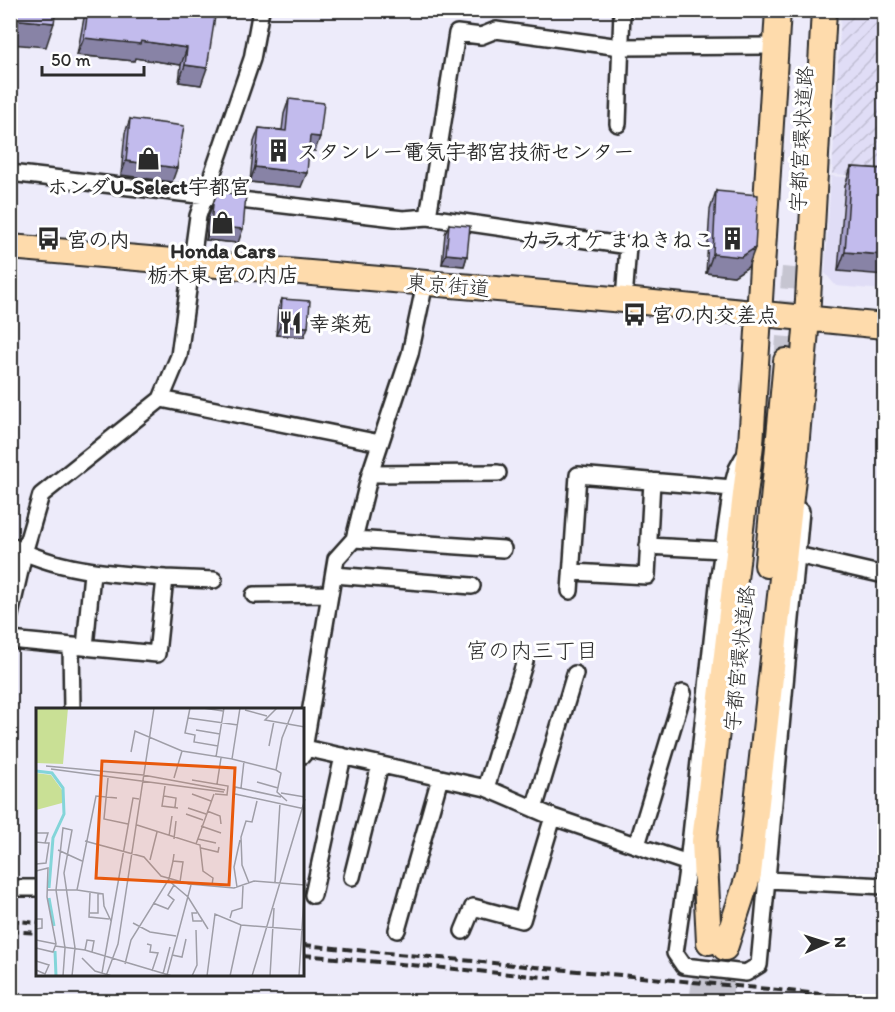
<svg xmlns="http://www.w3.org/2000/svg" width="895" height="1012" font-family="Itim,'Klee One',sans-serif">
<defs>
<pattern id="industrial-furrows" width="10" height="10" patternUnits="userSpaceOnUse" patternTransform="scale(1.5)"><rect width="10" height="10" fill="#e0ddf6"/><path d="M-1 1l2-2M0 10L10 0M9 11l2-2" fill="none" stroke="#c0bed3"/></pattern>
</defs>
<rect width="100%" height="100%" fill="#edebfa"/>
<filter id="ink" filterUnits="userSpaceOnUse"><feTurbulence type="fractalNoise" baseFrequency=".0167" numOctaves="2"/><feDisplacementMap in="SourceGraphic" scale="12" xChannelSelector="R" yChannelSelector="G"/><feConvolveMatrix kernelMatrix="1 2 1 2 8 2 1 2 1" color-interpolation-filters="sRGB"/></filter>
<g filter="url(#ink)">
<path fill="#e0ddf6" d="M 831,176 L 884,180 L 884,290 L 836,286 L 825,273 Z"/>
<path fill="url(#industrial-furrows)" d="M 841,11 L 884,11 L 884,177 L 832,174 Z"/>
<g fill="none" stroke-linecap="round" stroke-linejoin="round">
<path stroke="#c6c5d1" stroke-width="24" stroke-dasharray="24 12" stroke-linecap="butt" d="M 786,361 L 794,268
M 701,1002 L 707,960
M 720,1002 L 724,961"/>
<defs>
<path id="minor" d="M 618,124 L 622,10
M 10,173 L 403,219 L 428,217 L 628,246 L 624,300
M 428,217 L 457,33 L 481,36 L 496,30 L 620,47 L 776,46
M 161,399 L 380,443
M 743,458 L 737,469 L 732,488 L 719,576 L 688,863 L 675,953 L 684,966 L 746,973 L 759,965 L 801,511
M 370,474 L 498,473
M 354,539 L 503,549
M 10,545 C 56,571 114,574 165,578
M 648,546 L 723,550
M 797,555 L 884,575
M 572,572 L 647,576 L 652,481
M 334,575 L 472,586
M 570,591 L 578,475 L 732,488
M 254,595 L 330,594
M 10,615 L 24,553 L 41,495 L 161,399 L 179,356 L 198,216 L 252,59 L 261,10
M 10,640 L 157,654 L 165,578 L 214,580
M 71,646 L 72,709
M 85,647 L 92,573
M 305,748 L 486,788 L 553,817 L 688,863
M 303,755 L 336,559 L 354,539 L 370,474 L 410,354 L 425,283
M 486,788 L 525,661
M 534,809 L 575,674
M 637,845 L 683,693
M 352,877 L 380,765
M 768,880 L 884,886
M 10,888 L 38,888
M 313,895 L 343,756
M 397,930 L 440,778
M 463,931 L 473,907 L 522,920 L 553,817"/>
<path id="trunk" d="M 10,247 L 624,300 L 884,326
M 767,565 L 786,361
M 709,942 L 704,841 L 751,444 L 778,10
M 725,948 L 749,874 L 795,461 L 807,318 L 824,10"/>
</defs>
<use href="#minor" stroke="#2b2b2b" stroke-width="20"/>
<use href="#trunk" stroke="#2b2b2b" stroke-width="28"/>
<use href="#minor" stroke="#fff" stroke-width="15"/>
<use href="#trunk" stroke="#fedbac" stroke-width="24"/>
<path stroke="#2b2b2b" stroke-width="4" stroke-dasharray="9 4.5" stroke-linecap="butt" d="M 10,920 L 38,923
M 10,931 L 38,933
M 303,945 L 884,1000
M 303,955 L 553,978"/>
</g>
<path fill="#a7a1cc" stroke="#2b2b2b" stroke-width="1.5" d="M 87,10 L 216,10 L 201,85 L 179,82 L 181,65 L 135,58 L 134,61 L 77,55 L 84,18 Z
M 289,99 L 315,151 L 309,150 L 301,187 L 250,182 L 254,142 L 259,128 L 282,130 L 284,114 Z
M 130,119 L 172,182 L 121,175 L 125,133 Z
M 851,167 L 885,169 L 838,271 L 845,186 Z
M 716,191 L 748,267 L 734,276 L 706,273 L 710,210 Z
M 217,192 L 238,243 L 206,240 L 208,218 Z
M 449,224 L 467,256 L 464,266 L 442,264 L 445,234 Z
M 282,299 L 304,337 L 276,335 L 278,308 Z"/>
<path fill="#8883a6" stroke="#2b2b2b" stroke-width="1.5" d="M 10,19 L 54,23 L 46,47 L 10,44 Z
M 84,38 L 141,41 L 187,48 L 181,65 L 135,58 L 134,61 L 77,55 Z
M 185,65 L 207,68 L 201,85 L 179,82 Z
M 310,136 L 320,137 L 315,151 L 305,150 Z
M 126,161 L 177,168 L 172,182 L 121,175 Z
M 255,167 L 307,173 L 301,187 L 250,182 Z
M 211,226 L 243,229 L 238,243 L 206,240 Z
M 755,248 L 748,267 L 734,276 L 706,273 L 713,254 Z
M 845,252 L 885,255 L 885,275 L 838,271 Z
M 446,254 L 467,256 L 464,266 L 442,264 Z
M 280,326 L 308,327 L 304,337 L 276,335 Z"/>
<path fill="#c2bbed" stroke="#2b2b2b" stroke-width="1.5" d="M 10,10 L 56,10 L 54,23 L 10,19 Z
M 88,10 L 216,10 L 207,68 L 185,65 L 187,48 L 141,41 L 140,44 L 84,38 Z
M 289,99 L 324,103 L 320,137 L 310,136 L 307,173 L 255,167 L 259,128 L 286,131 Z
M 130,119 L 184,126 L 177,168 L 126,161 Z
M 851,167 L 885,169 L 885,255 L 845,252 Z
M 716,191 L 758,195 L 755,248 L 741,257 L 713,254 Z
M 217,192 L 246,195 L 243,229 L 211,226 L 213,204 Z
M 449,224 L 470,226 L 467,256 L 446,254 Z
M 282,299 L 310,301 L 308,327 L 280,326 Z"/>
</g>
<defs>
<symbol id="building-bare" viewBox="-9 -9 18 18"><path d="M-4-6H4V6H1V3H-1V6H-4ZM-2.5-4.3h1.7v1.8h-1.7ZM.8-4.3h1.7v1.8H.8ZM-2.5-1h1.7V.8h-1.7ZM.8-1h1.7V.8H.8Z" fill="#2b2b2b" stroke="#fff" stroke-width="2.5" paint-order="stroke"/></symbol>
<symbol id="shop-bare" viewBox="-9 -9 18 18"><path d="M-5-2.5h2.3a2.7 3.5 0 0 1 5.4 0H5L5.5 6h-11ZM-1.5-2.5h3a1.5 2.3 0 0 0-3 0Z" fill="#2b2b2b" stroke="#fff" stroke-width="2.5" paint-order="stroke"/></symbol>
<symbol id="bus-bare" viewBox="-9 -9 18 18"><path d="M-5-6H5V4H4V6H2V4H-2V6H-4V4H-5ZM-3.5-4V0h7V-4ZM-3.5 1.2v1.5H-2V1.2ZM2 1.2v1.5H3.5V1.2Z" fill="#2b2b2b" stroke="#fff" stroke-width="2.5" paint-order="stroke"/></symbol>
<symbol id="restaurant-bare" viewBox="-9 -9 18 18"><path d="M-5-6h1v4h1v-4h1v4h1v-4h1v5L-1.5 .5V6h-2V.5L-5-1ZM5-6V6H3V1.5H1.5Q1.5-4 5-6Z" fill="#2b2b2b" stroke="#fff" stroke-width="2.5" paint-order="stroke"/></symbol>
</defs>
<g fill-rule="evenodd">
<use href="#building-bare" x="262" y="134" width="33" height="33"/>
<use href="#shop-bare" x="132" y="142" width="33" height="33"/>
<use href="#shop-bare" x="206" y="206" width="33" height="33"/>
<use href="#bus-bare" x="32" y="222" width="33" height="33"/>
<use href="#building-bare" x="716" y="222" width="33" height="33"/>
<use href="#bus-bare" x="618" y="298" width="33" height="33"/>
<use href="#restaurant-bare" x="274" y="306" width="33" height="33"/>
</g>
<g text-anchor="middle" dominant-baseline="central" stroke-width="6" stroke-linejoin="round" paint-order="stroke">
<g font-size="21" fill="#2b2b2b" stroke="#fff">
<text transform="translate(801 139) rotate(-87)">宇都宮環状道路</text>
<text transform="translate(448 285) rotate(5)">東京街道</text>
<text transform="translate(739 658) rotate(-84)">宇都宮環状道路</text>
</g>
<g font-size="21" font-weight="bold" fill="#2b2b2b" stroke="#fff" text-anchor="start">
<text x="297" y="151">スタンレー電気宇都宮技術センター</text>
<text x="149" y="186" text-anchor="middle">ホンダU-Select宇都宮</text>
<text x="67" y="239">宮の内</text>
<text x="714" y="239" text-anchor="end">カラオケ まねきねこ</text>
<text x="223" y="250" text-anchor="middle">Honda Cars<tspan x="223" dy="24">栃木東 宮の内店</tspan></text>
<text x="652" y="314">宮の内交差点</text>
<text x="309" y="323">幸楽苑</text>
</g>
<g font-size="22" fill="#2b2b2b" stroke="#fff">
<text x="532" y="650">宮の内三丁目</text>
</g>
</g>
<g transform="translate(36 708)">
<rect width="268" height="268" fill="#edebfa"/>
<path d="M 0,0 L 32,0 L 27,56 L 0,55 Z" fill="#c9e095"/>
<path d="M 0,65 L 15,67 L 26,82 L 26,95 L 0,102 Z" fill="#c9e095"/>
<path fill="none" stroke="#83d5d9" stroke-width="3" d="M 0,63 L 16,65 L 27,80 L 28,106 L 17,130 L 13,180M 13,190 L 18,218M 19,243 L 20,268"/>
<path fill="none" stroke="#9f9ea7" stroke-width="1.5" d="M 154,0 L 149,25 L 159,27 L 158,34 L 182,38M 167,0 L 187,3M 241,0 L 229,12 L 269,19M 209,2 L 231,8M 152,10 L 202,17M 160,22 L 184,26M 233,38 L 238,13M 95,44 L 99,23 L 146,43 L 196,51 L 204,0M 180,49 L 188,0M 196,51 L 240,62 L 245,65 L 241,84 L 251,93M 10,58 L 107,67 L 189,82M 15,61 L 188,84M 240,62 L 246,30 L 258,0M 72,70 L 68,111 L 92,116M 138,70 L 146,43M 156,72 L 192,78 L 191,87 L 179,86M 221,74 L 242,80M 181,76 L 185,50M 129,78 L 126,98 L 142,100M 205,80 L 208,53M 245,85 L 269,89M 156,86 L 175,93M 199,86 L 269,101M 128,88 L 140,90 L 139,99M 198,88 L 199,79 L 245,89M 152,100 L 170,106M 171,103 L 184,108 L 185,116M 150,106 L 167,112M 101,117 L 164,137 L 167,163 L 177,170 L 176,177M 165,118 L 185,125M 0,125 L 12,125 L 9,135 L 0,134M 133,128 L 136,108M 138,131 L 140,113M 162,131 L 180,135M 49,133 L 108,149 L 125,168 L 153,176 L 198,180 L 218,173 L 269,177M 160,136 L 178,86M 165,140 L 182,144 L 183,139M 22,142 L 46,153M 138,146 L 137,153 L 147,154 L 144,174M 114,152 L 121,124M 0,156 L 10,155 L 13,135 L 9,135M 0,163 L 12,160 L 11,189 L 20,236 L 17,244 L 0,240M 132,172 L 152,189 L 172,221M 239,174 L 244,95M 213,175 L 206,157 L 205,129 L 210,113 L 216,114 L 221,93M 201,179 L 198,159 L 204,132M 11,182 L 41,182 L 60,88 L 81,90M 41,182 L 67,186 L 68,198 L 75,213M 54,185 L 53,209 L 73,211M 117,195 L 132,201 L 138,192 L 132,187 L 138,177M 54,205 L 62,205 L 62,185M 161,205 L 156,205 L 157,213 L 166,213M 194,210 L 196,203 L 206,200 L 207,178M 0,211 L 6,211 L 6,220 L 0,221M 97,215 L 114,224 L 140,228M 0,232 L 20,236M 111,236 L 115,237 L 114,244 L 122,245 L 116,263M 19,238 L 49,242 L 136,268M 49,242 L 51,232 L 58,233 L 56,244M 136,247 L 146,249 L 150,231M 46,250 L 59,263 L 76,268M 0,253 L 13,257 L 9,266 L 0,262M 89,256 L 95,232 L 133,171 L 137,153M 66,265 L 97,90 L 103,91M 127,266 L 134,239M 131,267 L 155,177M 27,268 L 29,240 L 20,182 L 27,120 L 36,122 L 28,165 L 39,240 L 36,268M 70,268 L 82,236 L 118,0M 156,268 L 161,257 L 160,222M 171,268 L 179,206 L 205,217 L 269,222M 194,268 L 205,217M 216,268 L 269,91M 234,268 L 238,200M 263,268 L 269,172"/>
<path fill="#e8590c" fill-opacity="0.15" stroke="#e8590c" stroke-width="3" d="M 66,53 L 199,60 L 193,177 L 60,170 Z"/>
<rect width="268" height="268" fill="none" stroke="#2b2b2b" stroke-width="3"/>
</g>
<rect width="895" height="1012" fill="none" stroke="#fff" stroke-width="36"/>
<rect x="18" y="18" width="859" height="976" fill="none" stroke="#2b2b2b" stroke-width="2" filter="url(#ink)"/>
<g transform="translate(826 943) rotate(87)" stroke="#ffffff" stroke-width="4.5" paint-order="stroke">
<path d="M0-4.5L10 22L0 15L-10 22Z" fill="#2b2b2b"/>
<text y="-9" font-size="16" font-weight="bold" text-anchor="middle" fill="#2b2b2b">N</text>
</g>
<path d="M42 66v9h102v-9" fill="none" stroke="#2b2b2b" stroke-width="3"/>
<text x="51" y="66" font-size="18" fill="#2b2b2b" stroke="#ffffff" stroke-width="4.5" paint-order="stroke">50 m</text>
</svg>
